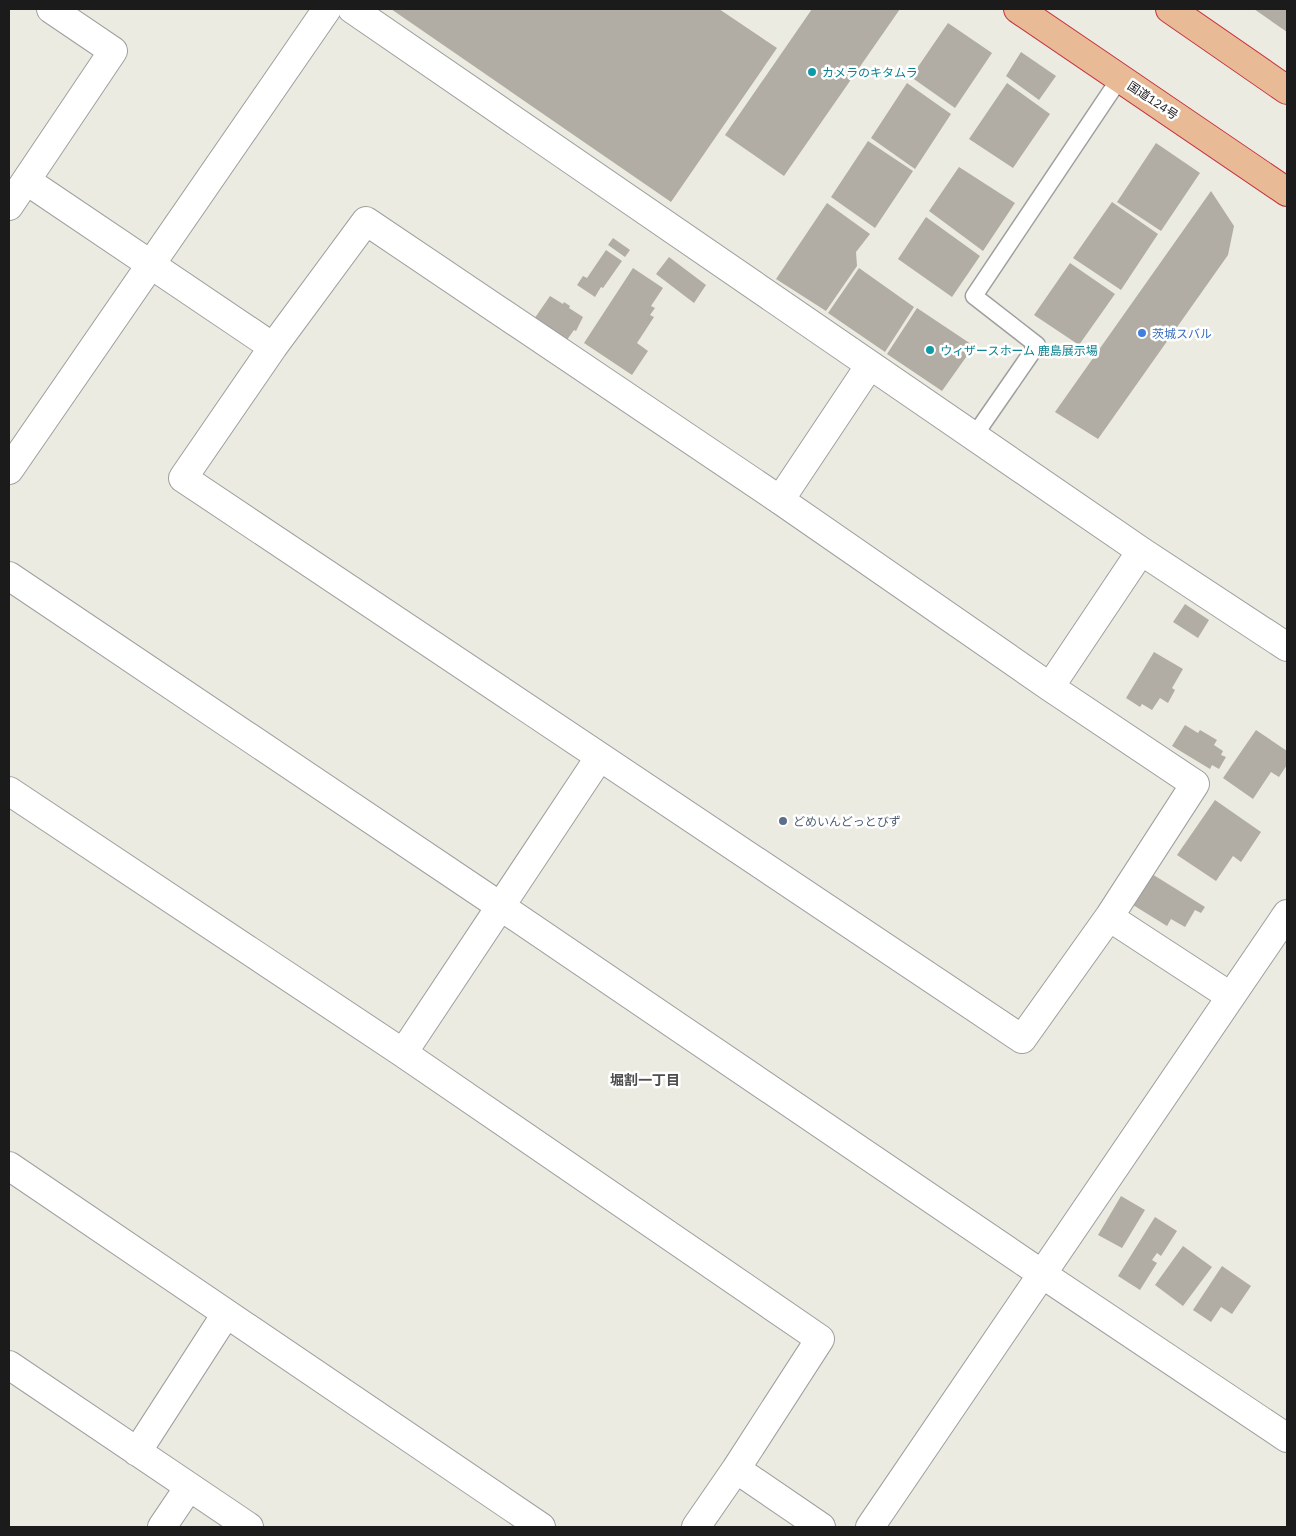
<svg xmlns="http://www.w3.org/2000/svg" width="1296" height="1536" font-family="'IBM Plex Sans','Noto Sans JP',sans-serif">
<rect width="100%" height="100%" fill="#ecebe1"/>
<path fill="#b1ada4" d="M 391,9 L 719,9 L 777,48 L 671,202 Z
M 812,9 L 900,9 L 784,176 L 725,135 Z
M 1254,9 L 1287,9 L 1287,32 Z
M 948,23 L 992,53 L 955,108 L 911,77 Z
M 1021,52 L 1056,76 L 1039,100 L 1006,76 Z
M 907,83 L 951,114 L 915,169 L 871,138 Z
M 1007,83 L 1050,114 L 1013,168 L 969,139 Z
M 868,141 L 913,171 L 875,228 L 831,197 Z
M 1156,143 L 1200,173 L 1161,231 L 1117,202 Z
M 959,167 L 1015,203 L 983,251 L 929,211 Z
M 1211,191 L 1234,226 L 1228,255 L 1098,439 L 1055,412 Z
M 1112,202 L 1158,234 L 1121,290 L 1073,258 Z
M 827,203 L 870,234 L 856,252 L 857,266 L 826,311 L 776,279 Z
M 926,217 L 980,256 L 952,297 L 898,259 Z
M 613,238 L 630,250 L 625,257 L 608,245 Z
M 606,250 L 622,261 L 603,288 L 601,287 L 595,297 L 577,285 L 583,276 L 587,278 Z
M 669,257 L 706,285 L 694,303 L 656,274 Z
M 1070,263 L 1115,294 L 1079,345 L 1034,315 Z
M 633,268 L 663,288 L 651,306 L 655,308 L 650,315 L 654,317 L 637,343 L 648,351 L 632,375 L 584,343 Z
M 859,268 L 914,307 L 885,352 L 828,313 Z
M 550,296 L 563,304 L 564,302 L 570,306 L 569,308 L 583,317 L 576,331 L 574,330 L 564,344 L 532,322 Z
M 917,308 L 974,346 L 942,391 L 887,354 Z
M 1185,604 L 1209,620 L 1198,638 L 1173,622 Z
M 1154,652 L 1183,669 L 1172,688 L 1175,690 L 1168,703 L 1160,698 L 1152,710 L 1142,704 L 1140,707 L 1126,698 Z
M 1185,725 L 1198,733 L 1200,730 L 1217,740 L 1214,745 L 1223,751 L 1221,755 L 1226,757 L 1219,769 L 1212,765 L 1210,769 L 1172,746 Z
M 1256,730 L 1287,751 L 1287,765 L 1279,777 L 1271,772 L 1253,799 L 1223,778 Z
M 1215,800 L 1261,832 L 1241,862 L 1233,856 L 1216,881 L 1177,855 Z
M 1152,874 L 1205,907 L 1201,913 L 1195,910 L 1185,927 L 1171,919 L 1167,926 L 1133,905 Z
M 1121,1196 L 1145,1210 L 1122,1248 L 1098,1235 Z
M 1155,1217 L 1177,1231 L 1161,1256 L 1157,1253 L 1152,1260 L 1157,1263 L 1140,1290 L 1118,1276 Z
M 1183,1246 L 1212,1267 L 1183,1306 L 1155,1285 Z
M 1222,1266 L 1251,1286 L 1232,1314 L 1221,1307 L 1211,1322 L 1193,1310 Z"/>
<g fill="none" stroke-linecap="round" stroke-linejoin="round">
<defs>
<path id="service" d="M 974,436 L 1037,345 L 974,296 L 1120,78"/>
<path id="minor" d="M 352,9 L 1141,551 L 1287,647
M 27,181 L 273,347
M 9,206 L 113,51 L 51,9
M 366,221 L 780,500 L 1050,687 L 1195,784 L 1109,917 L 1022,1039 L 183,478 L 273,347 Z
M 780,500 L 870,365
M 9,576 L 500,906 L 1042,1274 L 1287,1438
M 1050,687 L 1141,551
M 9,791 L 403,1053 L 820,1339 L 736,1469 L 696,1527
M 1109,917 L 1230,996
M 403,1053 L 599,758
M 9,1166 L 541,1527
M 9,1365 L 249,1527
M 137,1452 L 226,1314
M 736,1469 L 821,1527
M 162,1527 L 189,1487
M 870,1527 L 1287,914"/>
<path id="tertiary" d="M 9,470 L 327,9"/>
<path id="trunk" d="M 1018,9 L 1287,192
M 1170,9 L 1287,90"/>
</defs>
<use href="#service" stroke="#9f9f9f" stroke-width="19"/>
<use href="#minor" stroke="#9f9f9f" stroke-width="30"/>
<use href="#tertiary" stroke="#9f9f9f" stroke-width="30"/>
<use href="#trunk" stroke="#c63241" stroke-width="30"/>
<use href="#service" stroke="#fff" stroke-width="16"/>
<use href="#minor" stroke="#fff" stroke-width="28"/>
<use href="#tertiary" stroke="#fff" stroke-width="28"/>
<use href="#trunk" stroke="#e8bb96" stroke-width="28"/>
</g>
<g fill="#0f9aa8" stroke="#fff" stroke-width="2">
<circle cx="812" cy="72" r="5"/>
<circle cx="930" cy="350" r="5"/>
</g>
<circle fill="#3f7fe0" stroke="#fff" stroke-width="2" cx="1142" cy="333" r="5"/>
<circle fill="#5c6f8a" stroke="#fff" stroke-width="2" cx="783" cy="821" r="5"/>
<g text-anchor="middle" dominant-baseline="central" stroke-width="5" stroke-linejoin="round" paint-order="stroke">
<g font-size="12" fill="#0d838f" stroke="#fff" text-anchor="start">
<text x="822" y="72">カメラのキタムラ</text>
<text x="940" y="350">ウィザースホーム 鹿島展示場</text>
</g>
<g font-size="12" fill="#1b1b1b" stroke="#fff">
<text transform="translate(1153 100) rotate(34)">国道124号</text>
</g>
<g font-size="12" fill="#366cbe" stroke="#fff" text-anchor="start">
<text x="1152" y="333">茨城スバル</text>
</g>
<g font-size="12" fill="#4e5e75" stroke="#fff" text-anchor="start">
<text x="793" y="821">どめいんどっとびず</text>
</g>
<g font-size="14" font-weight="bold" fill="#4e4e4e" stroke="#fff">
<text x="645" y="1080">堀割一丁目</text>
</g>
</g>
<rect width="1296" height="1536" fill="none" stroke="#1b1b1b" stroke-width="20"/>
</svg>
